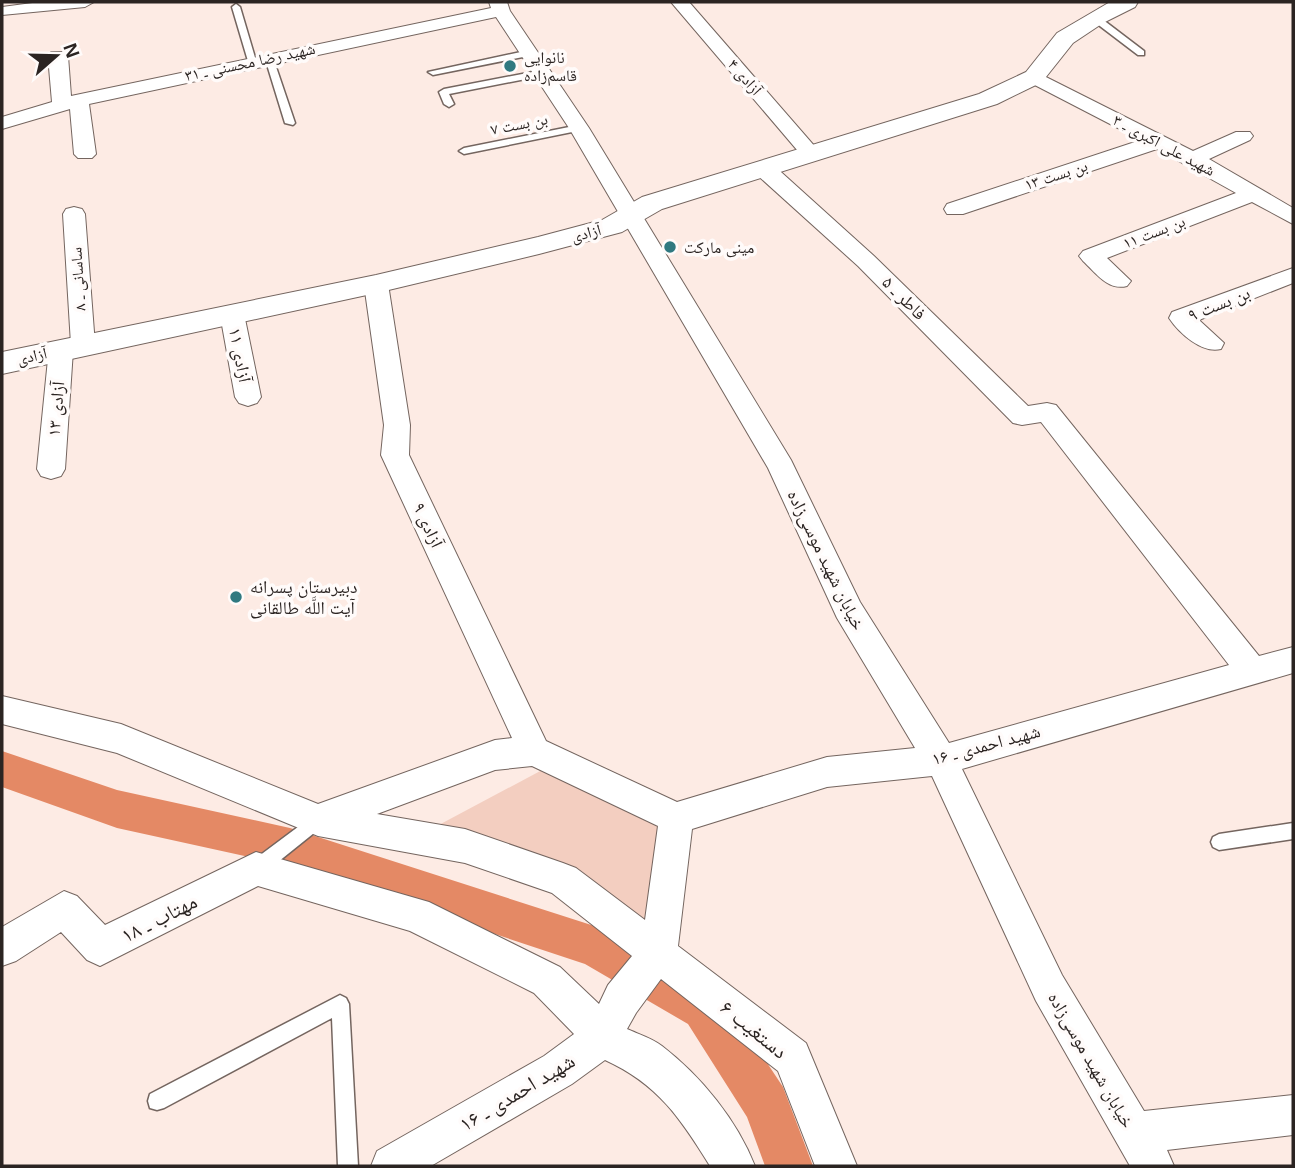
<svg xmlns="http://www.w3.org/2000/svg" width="1295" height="1168" font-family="Arial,'Noto Naskh Arabic',sans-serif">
<rect width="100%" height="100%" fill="#fdebe4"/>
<path fill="#f3cec0" d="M 544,769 L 663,823 L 647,923 L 580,870 L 507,844 L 435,827 Z"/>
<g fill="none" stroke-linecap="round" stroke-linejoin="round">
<path fill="#e48965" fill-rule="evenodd" d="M 2,751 L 117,790 L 290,828 L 610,931 L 720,992 L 783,1087 L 813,1166 L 765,1166 L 747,1117 L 688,1024 L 585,964 L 290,866 L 117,828 L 2,787 Z"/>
<defs>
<path id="service" d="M 236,4 L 240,7 L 256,61 L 255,63 L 248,61 L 232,7 Z
M 1092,16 L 1098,16 L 1144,51 L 1144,55 L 1138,55 L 1092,20 Z
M 530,50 L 533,51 L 533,55 L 433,75 L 428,72 Z
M 269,55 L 273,58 L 295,123 L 293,125 L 285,123 L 265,58 Z
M 543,70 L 548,73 L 546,75 L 449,94 L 454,104 L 449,107 L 444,104 L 439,92 L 444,89 Z
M 579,125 L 584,128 L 582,130 L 464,154 L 459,151 L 464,148 Z
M 318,812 L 324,815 L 326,820 L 324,825 L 263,874 L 257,876 L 251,874 L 249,868 L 251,862 Z
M 1293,823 L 1293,839 L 1219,850 L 1213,847 L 1211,842 L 1213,837 L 1219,834 Z
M 340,995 L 346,998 L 349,1004 L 358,1166 L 338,1166 L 332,1018 L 164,1108 L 157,1110 L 150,1108 L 148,1101 L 150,1094 Z"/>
<path id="minor" d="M 40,2 L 94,2 L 85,7 L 2,15 L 2,7 Z
M 489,2 L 507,2 L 510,11 L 589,128 L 791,460 L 860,602 L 949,743 L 1229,665 L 1041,422 L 1022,425 L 1013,423 L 858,266 L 755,173 L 752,168 L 755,163 L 771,163 L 874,256 L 1028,406 L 1047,403 L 1056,405 L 1259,656 L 1293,647 L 1293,673 L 962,769 L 1062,975 L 1144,1111 L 1293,1095 L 1293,1135 L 1167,1150 L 1174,1166 L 1130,1166 L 1036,1001 L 932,776 L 827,787 L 692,829 L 678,946 L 806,1043 L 857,1166 L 815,1166 L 778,1071 L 661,979 L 636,1013 L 627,1029 C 638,1034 652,1038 662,1046 C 701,1076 737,1120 755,1166 L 710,1166 C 681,1119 658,1084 605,1060 L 572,1084 L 431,1166 L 371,1166 L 377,1151 L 544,1056 L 574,1034 L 534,993 L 410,931 L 258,886 L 100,966 L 87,960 L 61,932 L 16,961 L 2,966 L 2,927 L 64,891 L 77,896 L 105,925 L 256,852 L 429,902 L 560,967 L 599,1004 L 608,985 L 632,956 L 552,893 L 465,863 L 318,836 L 117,753 L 2,724 L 2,696 L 121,724 L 318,804 L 495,740 L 512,738 L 381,455 L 384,425 L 364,284 L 368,279 L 376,276 L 384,279 L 388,284 L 410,425 L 409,455 L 546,741 L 677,802 L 827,757 L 915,748 L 837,618 L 768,468 L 569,128 L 496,17 L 89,104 L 96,154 L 92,158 L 78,158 L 74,154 L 70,109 L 2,129 L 2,117 L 52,102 L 48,56 L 51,52 L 65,52 L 68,56 L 71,96 L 491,8 ZM 532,766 L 658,826 L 645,920 L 576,868 L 563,863 L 465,829 L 377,814 L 495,770 Z
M 671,2 L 689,2 L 817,149 L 820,153 L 817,157 L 803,157 Z
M 1034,71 L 1193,151 L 1236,132 L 1250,132 L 1253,136 L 1250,140 L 1209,159 L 1293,208 L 1293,224 L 1252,202 L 1107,258 L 1131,281 L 1127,286 C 1108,291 1096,273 1083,261 L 1079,256 L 1083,251 L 1236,193 L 1157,149 L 963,214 L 947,214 L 944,209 L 947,204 L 1141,140 L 1027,81 L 1024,77 Z
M 74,207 L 82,209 L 85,214 L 95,345 L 92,351 L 83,353 L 73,350 L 65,469 L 61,476 L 51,479 L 41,476 L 37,469 L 49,349 L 52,343 L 61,341 L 71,344 L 63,214 L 66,209 Z
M 1293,268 L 1293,283 L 1199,320 L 1224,343 L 1221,349 C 1202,354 1179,333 1169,318 L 1172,312 Z
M 232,306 L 241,308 L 244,314 L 261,397 L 257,403 L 248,406 L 239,403 L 235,397 L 220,314 L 223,308 Z"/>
<path id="tertiary" d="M 1110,2 L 1138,2 L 1135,7 L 1103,23 L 1073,43 L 1042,82 L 997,104 L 662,209 L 622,232 L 539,254 L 376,293 L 2,374 L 2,352 L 376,275 L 538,237 L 602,220 L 642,197 L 979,94 L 1026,72 L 1057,33 Z"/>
</defs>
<use href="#service" stroke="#74655f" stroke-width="3"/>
<use href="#minor" stroke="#74655f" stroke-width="2"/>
<use href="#tertiary" stroke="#74655f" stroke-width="2"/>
<use href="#service" fill="#fff" fill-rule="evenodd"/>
<use href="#minor" fill="#fff" fill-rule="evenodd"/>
<use href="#tertiary" fill="#fff" fill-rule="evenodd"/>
</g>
<g fill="#307980" stroke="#fffbfa" stroke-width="2.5">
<circle cx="510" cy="66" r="7"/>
<circle cx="670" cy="247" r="7"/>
<circle cx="236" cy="597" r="7"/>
</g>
<g text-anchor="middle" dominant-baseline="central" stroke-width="7" stroke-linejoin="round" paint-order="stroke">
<g font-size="16" fill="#2b2422" stroke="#fffbfa" text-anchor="start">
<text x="524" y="57">نانوایی<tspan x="524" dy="18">قاسم‌زاده</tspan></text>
<text x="684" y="247">مینی مارکت</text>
</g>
<g font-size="16" fill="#2b2422" stroke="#fffbfa">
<text transform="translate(250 62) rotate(-12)">شهید رضا محسنی ـ ۳۱</text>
<text transform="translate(745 77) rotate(49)">آزادی ۴</text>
<text transform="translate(519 124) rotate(-11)">بن بست ۷</text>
<text transform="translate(1164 145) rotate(28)">شهید علی اکبری ـ ۳</text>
<text transform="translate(1056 175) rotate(-18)">بن بست ۱۳</text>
<text transform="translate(1154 232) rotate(-21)">بن بست ۱۱</text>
<text transform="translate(586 233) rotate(-15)">آزادی</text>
<text transform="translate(78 279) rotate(-94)">ساسانی ـ ۸</text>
<text transform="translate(32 356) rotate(-13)">آزادی</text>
</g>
<g font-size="18" fill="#2b2422" stroke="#fffbfa">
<text transform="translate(904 298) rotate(45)">فاطر ـ ۵</text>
<text transform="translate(1219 304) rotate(-22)">بن بست ۹</text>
<text transform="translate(240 355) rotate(79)">آزادی ۱۱</text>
<text transform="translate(56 409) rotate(-85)">آزادی ۱۳</text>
<text transform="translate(428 525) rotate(65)">آزادی ۹</text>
<text transform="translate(826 560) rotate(64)">خیابان شهید موسی‌زاده</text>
<text transform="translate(986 745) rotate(-15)">شهید احمدی ـ ۱۶</text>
<text transform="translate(1091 1060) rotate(60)">خیابان شهید موسی‌زاده</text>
</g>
<g font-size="18" fill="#2b2422" stroke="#fffbfa" text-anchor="start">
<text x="250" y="587">دبیرستان پسرانه<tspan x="250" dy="21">آیت اللَّه طالقانی</tspan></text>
</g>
<g font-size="21" fill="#2b2422" stroke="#fffbfa">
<text transform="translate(159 918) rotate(-27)">مهتاب ـ ۱۸</text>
<text transform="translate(754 1029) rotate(39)">دستغیب ۶</text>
<text transform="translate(517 1092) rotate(-31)">شهید احمدی ـ ۱۶</text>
</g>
</g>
<rect width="1295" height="1168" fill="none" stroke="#2b2422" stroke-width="7"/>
<g transform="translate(56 56) rotate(70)" stroke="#fffbfa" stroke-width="5" paint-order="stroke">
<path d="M0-5L12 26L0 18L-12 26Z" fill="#2b2422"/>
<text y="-10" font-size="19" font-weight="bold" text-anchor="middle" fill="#2b2422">N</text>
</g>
</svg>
